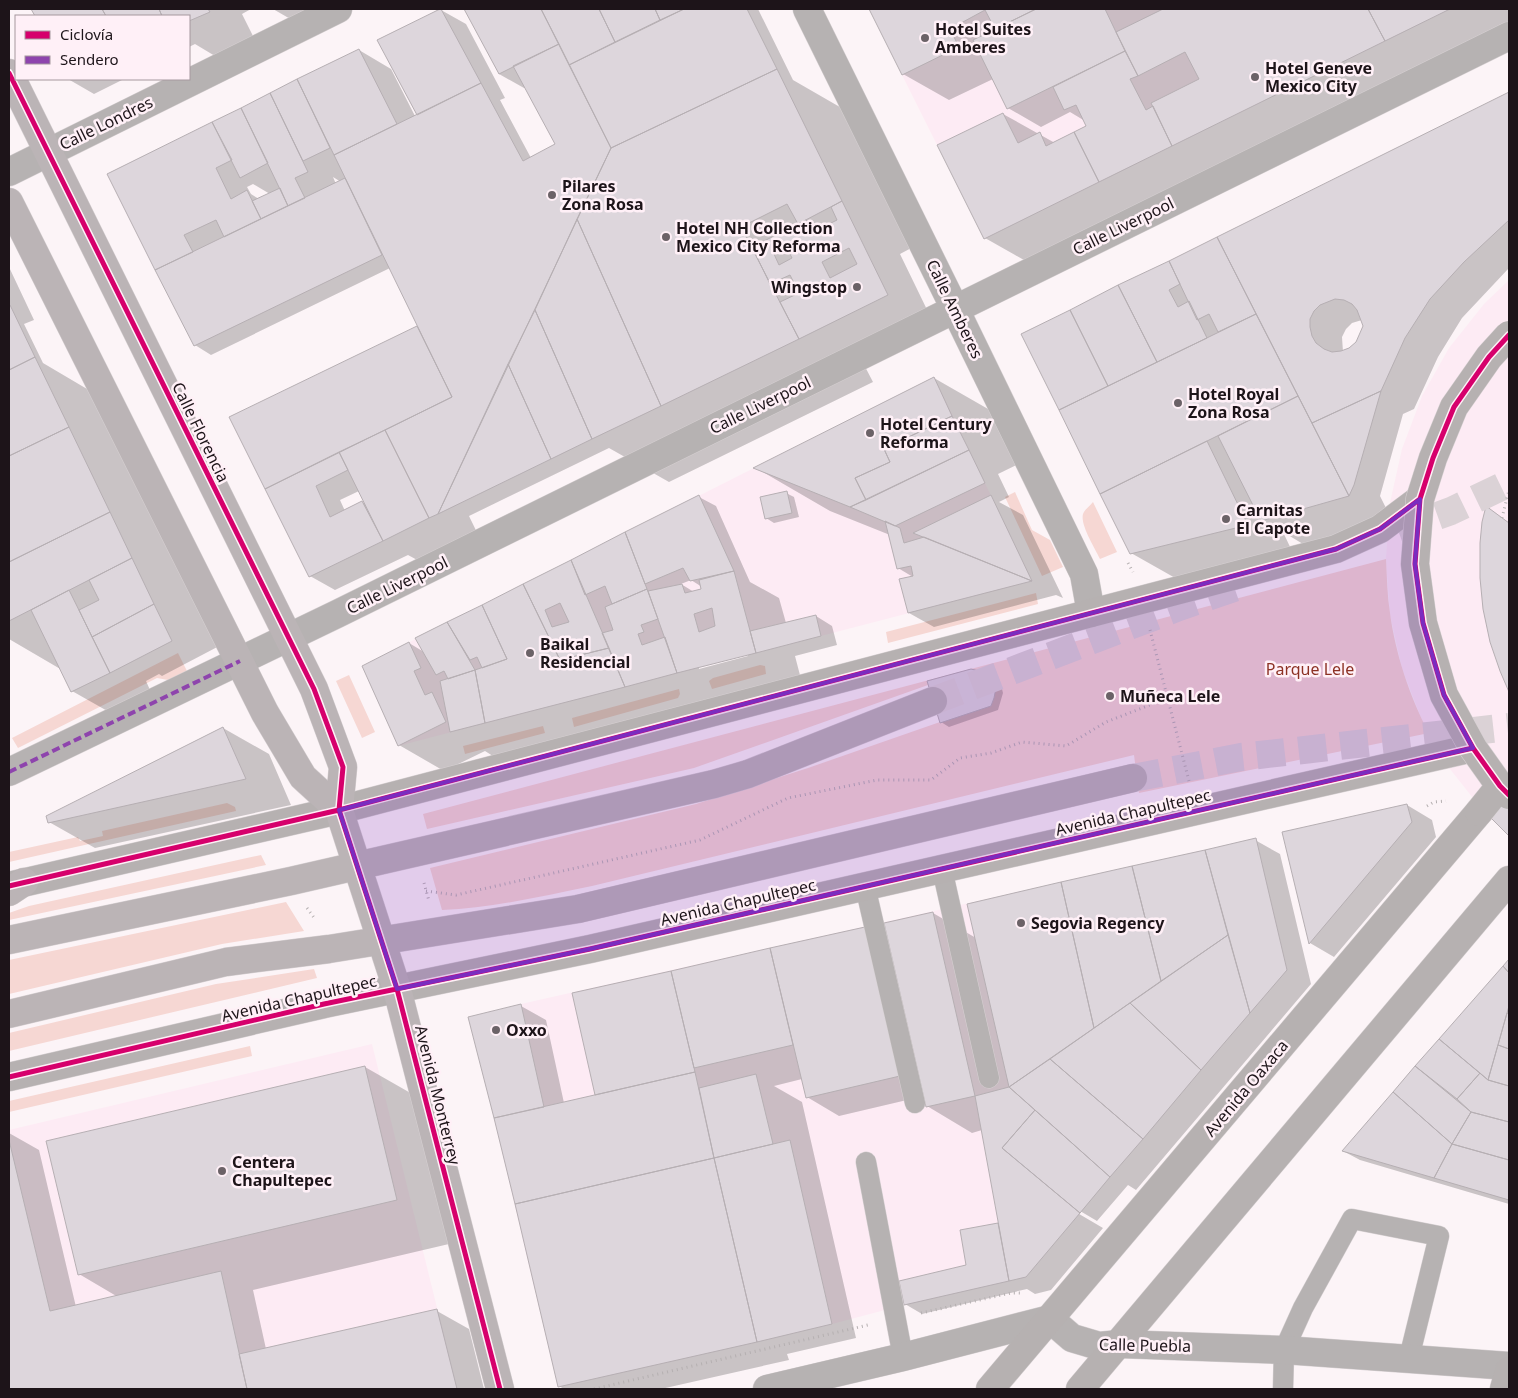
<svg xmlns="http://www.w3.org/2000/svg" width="1518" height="1398" font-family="'Noto Sans',sans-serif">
<rect width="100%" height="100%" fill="#fcf4f7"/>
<path fill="#fdebf4" d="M 869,9 L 1450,9 L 984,239 Z
M 1509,280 L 1509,836 L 1484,812 L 1450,769 L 1422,720 L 1402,668 L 1390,614 L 1386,559 L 1390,503 L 1402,449 L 1422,396 L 1449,348 L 1484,304 Z
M 934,377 L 1032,581 L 398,746 L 362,666 Z
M 1205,850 L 1228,935 L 1009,1087 L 975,1096 L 1009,1281 L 904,1305 L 832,1324 L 558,1387 L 494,1118 L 521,1004 Z
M 372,1044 L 457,1389 L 247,1389 L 221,1271 L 50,1311 L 9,1140 L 9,1130 Z"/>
<path fill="#f6d7d3" d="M 1015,492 L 1032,530 L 1050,540 L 1063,567 L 1042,576 L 1005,497 Z
M 1093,502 L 1117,552 L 1100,559 C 1095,548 1080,525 1083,514 C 1085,509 1090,506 1093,502 Z
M 1386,559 C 1387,577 1387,595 1390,613 C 1395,652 1410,698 1429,733 L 1139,793 L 1134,755 L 592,886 C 543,896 492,908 442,910 L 430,868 L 696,804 L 808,768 L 940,722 L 928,685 L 694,768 L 427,829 L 423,814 Z
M 1036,593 L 1038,604 L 888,643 L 886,632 Z
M 178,653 L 187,671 L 168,680 L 157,678 L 18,748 L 12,738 Z
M 760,665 L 765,666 L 766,674 L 712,689 L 709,681 L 713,678 Z
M 349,675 L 375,732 L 362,738 L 336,681 Z
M 679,689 L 680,694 L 678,698 L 574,727 L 572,718 Z
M 543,726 L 545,733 L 465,754 L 463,746 Z
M 227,803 L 235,807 L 236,811 L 9,862 L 9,852 L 78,837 L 80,841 L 103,836 L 102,831 Z
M 261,855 L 266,865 L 9,920 L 9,913 L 29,906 Z
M 286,902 L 304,931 L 222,944 L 9,994 L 9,960 Z
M 314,969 L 317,978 L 9,1051 L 9,1033 L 216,984 Z
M 250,1046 L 252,1056 L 9,1112 L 9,1101 Z"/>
<path fill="#0003" fill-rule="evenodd" d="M 33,9 L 251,9 L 242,14 L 254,38 L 215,56 L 195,44 L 189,47 L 189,16 L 37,16 Z
M 273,9 L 344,9 L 306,28 Z
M 465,9 L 758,9 L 793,80 L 852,114 L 917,245 L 900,254 L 933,322 L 860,357 L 873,382 L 669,482 L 609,448 L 469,516 L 487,553 L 443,574 L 408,555 L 335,590 L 310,576 L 231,418 L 419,327 L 390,268 L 211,355 L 195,345 L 157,270 L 242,109 L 359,50 L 391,69 L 415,116 L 418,115 L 441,10 L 466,24 L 505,98 L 500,100 L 531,158 L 556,145 L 526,87 L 524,88 L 499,74 ZM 333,177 L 341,182 L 336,184 ZM 253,184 L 270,194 L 259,199 L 251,194 L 247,187 ZM 359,491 L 366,504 L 362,502 L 345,511 L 340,500 Z
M 871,9 L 1509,9 L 1509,28 L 1031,264 L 985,238 L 1003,114 L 1055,143 L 1088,127 L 1085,121 L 1070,112 L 1041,127 L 1008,108 L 993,79 L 949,100 L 903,74 Z
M 68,79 L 124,79 L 94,94 Z
M 1509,94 L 1509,268 L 1462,318 L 1438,357 L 1414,409 L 1403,414 L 1380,496 L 1393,522 L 1308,547 L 1283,532 L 1292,551 L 1177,579 L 1131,553 L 1023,335 ZM 1362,320 L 1364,326 L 1357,343 L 1343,352 L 1342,337 L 1346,329 L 1352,323 Z
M 9,267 L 34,320 L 24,324 L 43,363 L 104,399 L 223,644 L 162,676 L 159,674 L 146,681 L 154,699 L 118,717 L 72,691 L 62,670 L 9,639 Z
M 934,378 L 1009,421 L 1027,460 L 998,474 L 1009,497 L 999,502 L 1023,515 L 1063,598 L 1056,595 L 934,627 L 909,613 L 913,577 L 898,568 L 890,535 L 830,511 L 756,468 Z
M 786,493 L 794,497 L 799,517 L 774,523 L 766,518 Z
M 699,497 L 716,506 L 750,582 L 779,598 L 786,623 L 816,616 L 832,626 L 837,645 L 795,656 L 801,679 L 496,758 L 485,751 L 444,771 L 399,745 L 409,643 L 424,652 L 417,639 ZM 691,580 L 702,587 L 703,590 L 694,592 L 681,584 ZM 747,654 L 748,656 L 699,669 L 699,667 Z
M 1494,512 L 1509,523 L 1509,689 L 1501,671 Z
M 986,674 L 1001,685 L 1003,693 L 998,710 L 949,727 L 941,722 Z
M 223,728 L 269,754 L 291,805 L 95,848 L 49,822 Z
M 1407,805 L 1432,820 L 1436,837 L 1334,957 L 1310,943 Z
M 1255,840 L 1280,854 L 1311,984 L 1136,1190 L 1128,1185 L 1097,1221 L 1075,1208 L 1074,1211 L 1103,1228 L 1051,1290 L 1035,1294 L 1027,1289 L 922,1314 L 905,1304 L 967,1266 L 961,1231 L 1000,1224 L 982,1130 L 972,1133 L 927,1106 L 924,1096 L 839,1116 L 807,1097 L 802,1079 L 774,1086 L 802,1102 L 856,1338 L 787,1354 L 789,1360 L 661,1389 L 564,1389 L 559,1386 L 521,1006 L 546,1020 L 564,1103 L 597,1096 L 671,972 L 865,928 L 890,943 L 933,913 L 976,938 L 1061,884 ZM 699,1096 L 702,1096 L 711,1137 L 709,1138 Z
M 1509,960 L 1509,1204 L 1360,1160 L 1343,1151 Z
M 365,1067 L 435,1107 L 466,1240 L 253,1290 L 266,1349 L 437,1311 L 469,1329 L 484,1389 L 9,1389 L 9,1133 L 39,1150 L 76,1307 L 118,1297 L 79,1274 Z"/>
<path fill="#ddd6dc" stroke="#b6afb3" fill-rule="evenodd" d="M 31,9 L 102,9 L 106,16 L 35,16 Z
M 102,9 L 159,9 L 162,16 L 106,16 Z
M 159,9 L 208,9 L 210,12 L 189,21 L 189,16 L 162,16 Z
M 440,9 L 441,9 L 481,83 L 417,115 L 377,40 Z
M 464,9 L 541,9 L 559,44 L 499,74 Z
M 541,9 L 599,9 L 615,42 L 569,65 Z
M 599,9 L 655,9 L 660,20 L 615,42 Z
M 655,9 L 684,9 L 660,20 Z
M 684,9 L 747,9 L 777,69 L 611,148 L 569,65 Z
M 869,9 L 1036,9 L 995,29 L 985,10 L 950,29 L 959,47 L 902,75 Z
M 1036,9 L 1105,9 L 1125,51 L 1007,109 L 973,40 Z
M 1163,9 L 1368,9 L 1385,41 L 1172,146 L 1151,103 L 1199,79 L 1185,52 L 1138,76 L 1116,32 Z
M 1368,9 L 1450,9 L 1385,41 Z
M 559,44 L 611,148 L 438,514 L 429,518 L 385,430 L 452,397 L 334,155 L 481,83 L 523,161 L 555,144 L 513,66 Z
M 359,49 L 397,124 L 334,155 L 297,79 Z
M 1125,51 L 1138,76 L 1130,79 L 1146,110 L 1153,106 L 1172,146 L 1099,182 L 1074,132 L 1086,126 L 1076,105 L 1064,110 L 1053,87 Z
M 777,69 L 842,201 L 798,224 L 787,204 L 741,227 L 799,339 L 661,406 L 577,219 L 611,148 Z
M 297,79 L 330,148 L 303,161 L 270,93 Z
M 1509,92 L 1509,220 L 1464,262 L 1430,299 L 1405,338 L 1381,391 L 1312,423 L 1217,237 ZM 1335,299 L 1344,300 L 1352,304 L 1357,310 L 1363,326 L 1356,342 L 1349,348 L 1341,351 L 1332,352 L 1324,349 L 1316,343 L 1312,336 L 1310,327 L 1310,319 L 1314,311 L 1320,305 Z
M 270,93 L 308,172 L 295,178 L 305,198 L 288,206 L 241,108 Z
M 241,108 L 268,163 L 240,178 L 212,122 Z
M 1003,113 L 1018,143 L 1040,132 L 1046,146 L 1074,132 L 1099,182 L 984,239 L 937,145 Z
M 212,122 L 232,160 L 216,168 L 231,199 L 247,190 L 261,219 L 224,237 L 216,220 L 184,235 L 193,252 L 155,270 L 107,174 Z
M 345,178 L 382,255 L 194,346 L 155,270 Z
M 280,188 L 288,206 L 261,219 L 252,201 Z
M 842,201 L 888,295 L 799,339 L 780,302 L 799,293 L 790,275 L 770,284 L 752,247 L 806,220 L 813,232 L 837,220 L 831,207 ZM 787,248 L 792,258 L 779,265 L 774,254 ZM 849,248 L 857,264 L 830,278 L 822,262 Z
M 577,219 L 661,406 L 592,439 L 535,310 Z
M 1217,237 L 1256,314 L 1218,332 L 1209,314 L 1197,320 L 1169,261 Z
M 1169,261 L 1180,284 L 1169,290 L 1178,307 L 1189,301 L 1207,338 L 1157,362 L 1118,285 Z
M 1118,285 L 1157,362 L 1108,386 L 1070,310 Z
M 10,305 L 35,357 L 9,370 L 9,306 Z
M 535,310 L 592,439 L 551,459 L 508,364 Z
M 1070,310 L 1108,386 L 1059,410 L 1021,334 Z
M 1256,314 L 1298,396 L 1100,494 L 1059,410 Z
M 417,326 L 452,397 L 265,489 L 229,417 Z
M 35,357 L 69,427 L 9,456 L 9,370 Z
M 508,364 L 551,459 L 438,514 Z
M 934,377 L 952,416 L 884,449 L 890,462 L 855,478 L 866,500 L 850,507 L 753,468 Z
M 1381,391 L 1354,485 L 1349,496 L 1312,423 Z
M 1298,396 L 1349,496 L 1261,521 L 1218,436 Z
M 952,416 L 969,450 L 866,500 L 855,478 L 890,462 L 884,449 Z
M 69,427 L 110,512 L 9,562 L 9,456 Z
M 385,430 L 429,518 L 383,541 L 339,452 Z
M 1207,441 L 1248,525 L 1130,554 L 1100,494 Z
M 969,450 L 985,483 L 895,526 L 850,507 Z
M 339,452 L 348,470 L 316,486 L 330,517 L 362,501 L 383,541 L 309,577 L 265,489 Z
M 787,491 L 792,513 L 765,519 L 760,497 Z
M 699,495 L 734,571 L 690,581 L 683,568 L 645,584 L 625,532 Z
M 991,495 L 1032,581 L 913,533 Z
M 1486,506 L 1509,523 L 1509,692 L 1500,671 L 1490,642 L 1483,609 L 1480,578 L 1480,543 L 1482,522 Z
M 110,512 L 132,558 L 9,621 L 9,562 Z
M 885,521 L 900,528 L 904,543 L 924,537 L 1032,581 L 908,613 L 899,579 L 913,576 L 911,566 L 897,569 Z
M 625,532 L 647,589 L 612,604 L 605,586 L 585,595 L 571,560 Z
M 132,558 L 154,604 L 92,637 L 79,610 L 99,600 L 89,580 Z
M 571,560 L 609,648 L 560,660 L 523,584 ZM 560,603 L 569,622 L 552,627 L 545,610 Z
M 734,571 L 756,653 L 677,673 L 648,591 L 682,584 L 685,593 L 701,589 L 699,580 ZM 712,608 L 715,626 L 699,632 L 694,614 Z
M 523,584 L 560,660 L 609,648 L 625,687 L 485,723 L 475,670 L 507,659 L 482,605 Z
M 647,589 L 658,619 L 641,625 L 644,632 L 638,634 L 642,645 L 665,637 L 677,673 L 625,687 L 602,633 L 613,630 L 605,607 Z
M 69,590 L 110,673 L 71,692 L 31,610 Z
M 154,604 L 172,641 L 110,673 L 92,637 Z
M 482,605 L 507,659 L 482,668 L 477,657 L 470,660 L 447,622 Z
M 816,615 L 821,636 L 756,653 L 750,631 Z
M 447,622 L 475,670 L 448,679 L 444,671 L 436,675 L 415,638 Z
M 409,642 L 421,668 L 414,671 L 425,695 L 432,692 L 446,722 L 398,746 L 362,666 Z
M 971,669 L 987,673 L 993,679 L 996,688 L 994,698 L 991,706 L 940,723 L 927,681 Z
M 475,670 L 485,723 L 450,732 L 440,681 Z
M 223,727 L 246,779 L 48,823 L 46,816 Z
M 1407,804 L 1412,822 L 1309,944 L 1282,832 Z
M 1509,805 L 1509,836 L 1480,807 Z
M 1256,838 L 1287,970 L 1250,1013 L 1205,850 Z
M 1205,850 L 1228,935 L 1161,981 L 1132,866 Z
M 1132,866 L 1161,981 L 1094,1028 L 1061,882 Z
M 1061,882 L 1094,1028 L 1009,1087 L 967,904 Z
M 933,912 L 975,1096 L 926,1107 L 884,923 Z
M 865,927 L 900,1076 L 806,1098 L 770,948 Z
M 1228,935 L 1250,1013 L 1201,1070 L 1130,1003 Z
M 770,948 L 793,1045 L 694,1068 L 671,971 Z
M 1509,959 L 1509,973 L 1503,966 Z
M 1503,966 L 1509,973 L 1509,1006 L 1488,1080 L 1439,1039 Z
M 671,971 L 695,1072 L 595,1095 L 572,993 Z
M 1130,1003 L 1201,1070 L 1143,1139 L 1050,1059 Z
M 521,1004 L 544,1107 L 494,1118 L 468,1017 Z
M 1507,1013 L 1509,1014 L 1509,1049 L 1498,1045 Z
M 1439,1039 L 1480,1073 L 1457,1099 L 1415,1066 Z
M 1498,1045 L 1509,1049 L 1509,1086 L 1488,1080 Z
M 1050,1059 L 1143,1139 L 1110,1177 L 1009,1087 Z
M 365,1066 L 397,1200 L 78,1275 L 46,1141 Z
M 1415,1066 L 1471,1112 L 1452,1144 L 1393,1092 Z
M 695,1072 L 714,1158 L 515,1204 L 494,1118 Z
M 1480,1073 L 1488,1080 L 1509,1086 L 1509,1122 L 1471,1112 L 1457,1099 Z
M 756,1074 L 773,1144 L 714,1158 L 699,1088 Z
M 1009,1087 L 1035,1110 L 1002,1148 L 1080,1213 L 1026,1277 L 1009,1281 L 975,1096 Z
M 1393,1092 L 1452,1144 L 1434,1178 L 1342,1151 Z
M 1035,1110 L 1110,1177 L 1080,1213 L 1002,1148 Z
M 1471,1112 L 1509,1122 L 1509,1160 L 1452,1144 Z
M 9,1140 L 50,1311 L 221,1271 L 247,1389 L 9,1389 Z
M 790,1140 L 832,1324 L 757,1342 L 714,1158 Z
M 1452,1144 L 1509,1160 L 1509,1200 L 1434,1178 Z
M 714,1158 L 757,1342 L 558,1387 L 515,1204 Z
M 998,1223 L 1009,1281 L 904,1305 L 899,1281 L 966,1265 L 960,1230 Z
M 437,1309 L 457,1389 L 247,1389 L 239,1354 Z"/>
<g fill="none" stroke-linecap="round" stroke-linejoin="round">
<path stroke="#dbd2d6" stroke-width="28" stroke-dasharray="28 14" stroke-linecap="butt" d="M 1398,530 L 1451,511 L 1509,483
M 933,701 L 1179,607 L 1242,585
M 1133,778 L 1241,757 L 1509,727"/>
<defs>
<path id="service" d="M 942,869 L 989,1078
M 865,886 L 915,1103
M 866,1162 L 903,1357
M 1283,1389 L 1284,1350 L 1303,1308 L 1352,1219 L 1439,1236 L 1409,1358"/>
<path id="minor" d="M 807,9 L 955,309 L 1084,574 L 1091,613
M 9,172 L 338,9
M 9,772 L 337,614 L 1509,36
M 767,1389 L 903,1357 L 1050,1319 L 1072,1338 L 1099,1346 L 1119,1344 L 1284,1350 L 1509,1366"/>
<path id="secondary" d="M 9,886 L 339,810 L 1336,549 L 1380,529 L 1420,499
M 9,1077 L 324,1004 L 590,949 L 1473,748
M 990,1389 L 1479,812
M 1080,1389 L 1509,880
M 1504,1389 L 1509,1371"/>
<path id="primary" d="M 9,73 L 314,689 L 343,767 L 339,810 L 397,989 L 500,1389
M 9,202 L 265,713 L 303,777 L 339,810
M 9,892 L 24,882
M 9,940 L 291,881 L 714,784 L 748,774 L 933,701
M 9,1014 L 226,962 L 329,949 L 578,909 L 1133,778"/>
</defs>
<use href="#service" stroke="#d7d1d3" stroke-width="21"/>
<use href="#minor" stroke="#d7d1d3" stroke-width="29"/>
<use href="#secondary" stroke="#d7d1d3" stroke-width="29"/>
<use href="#primary" stroke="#d7d1d3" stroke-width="29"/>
<path stroke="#b5b0b1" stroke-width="3" stroke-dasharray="1 4" stroke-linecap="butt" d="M 1502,518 L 1509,490
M 1128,563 L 1133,572
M 1150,630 L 1189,781
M 1427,806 L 1434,802 L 1446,801
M 424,883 L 429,901
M 426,891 L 456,895 L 700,840 L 788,798 L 877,780 L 931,780 L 960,758 L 991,753 L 1022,742 L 1066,746 L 1106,722 L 1168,698
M 307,908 L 315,919
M 921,1313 L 1011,1293 L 1020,1293
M 594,1389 L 868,1325"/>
<use href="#service" stroke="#b6b2b2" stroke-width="20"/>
<use href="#minor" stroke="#b6b2b2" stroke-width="28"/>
<use href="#secondary" stroke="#b6b1b1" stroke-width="28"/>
<use href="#primary" stroke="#bbb4b6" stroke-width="28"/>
<defs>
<path id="secondary-bridge" d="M 1509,335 L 1489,357 L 1454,407 L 1433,458 L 1420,499 L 1415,564 L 1423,623 L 1444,695 L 1473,748 L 1500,786 L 1509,795
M 1479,812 L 1500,786"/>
</defs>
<use href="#secondary-bridge" stroke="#d7d1d3" stroke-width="29" stroke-linecap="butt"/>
<use href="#secondary-bridge" stroke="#b6b1b1" stroke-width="28"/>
<path stroke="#8e44ad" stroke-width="4" stroke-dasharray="8 4" stroke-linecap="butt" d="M 9,772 L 240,661"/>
<defs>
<path id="cycleway" d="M 9,73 L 314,689 L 343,767 L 339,810 L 397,989 L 500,1389
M 1509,335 L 1489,357 L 1454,407 L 1433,458 L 1420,499 L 1415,564 L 1423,623 L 1444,695 L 1473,748 L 1500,786 L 1509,795
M 9,886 L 339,810 L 1336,549 L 1380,529 L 1420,499
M 9,1077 L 324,1004 L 590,949 L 1473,748"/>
</defs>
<use href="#cycleway" stroke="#fff0f7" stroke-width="8"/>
<use href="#cycleway" stroke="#d6006c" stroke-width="5"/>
</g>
<path fill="#7b2cbf" fill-opacity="0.2" stroke="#7b2cbf" stroke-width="4" stroke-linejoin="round" d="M 1420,499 L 1415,564 L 1423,623 L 1444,695 L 1473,748 L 590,949 L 397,989 L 339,810 L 1336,549 L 1380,529 Z"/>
<g fill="#6b6267" stroke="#fff0f7" stroke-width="2">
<circle cx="925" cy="38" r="5"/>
<circle cx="1255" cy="77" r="5"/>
<circle cx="552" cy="195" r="5"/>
<circle cx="666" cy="237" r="5"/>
<circle cx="857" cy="287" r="5"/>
<circle cx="1178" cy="403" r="5"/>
<circle cx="870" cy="433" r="5"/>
<circle cx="1226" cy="519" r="5"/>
<circle cx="530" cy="653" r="5"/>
<circle cx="1110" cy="696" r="5"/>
<circle cx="1021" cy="923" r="5"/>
<circle cx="496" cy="1030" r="5"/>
<circle cx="222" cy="1171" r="5"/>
</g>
<g text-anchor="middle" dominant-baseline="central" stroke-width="5" stroke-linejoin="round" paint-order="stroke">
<g font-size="16" font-weight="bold" fill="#1d1419" stroke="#fff0f7" text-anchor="start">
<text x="935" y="29">Hotel Suites<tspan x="935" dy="18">Amberes</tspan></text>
<text x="1265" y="68">Hotel Geneve<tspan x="1265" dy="18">Mexico City</tspan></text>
<text x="562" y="186">Pilares<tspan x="562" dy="18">Zona Rosa</tspan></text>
<text x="676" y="228">Hotel NH Collection<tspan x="676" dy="18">Mexico City Reforma</tspan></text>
<text x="847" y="287" text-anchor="end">Wingstop</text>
<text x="1188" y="394">Hotel Royal<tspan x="1188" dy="18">Zona Rosa</tspan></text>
<text x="880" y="424">Hotel Century<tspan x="880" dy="18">Reforma</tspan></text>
<text x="1236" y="510">Carnitas<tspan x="1236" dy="18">El Capote</tspan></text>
<text x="540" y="644">Baikal<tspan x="540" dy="18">Residencial</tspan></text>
<text x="1120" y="696">Muñeca Lele</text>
<text x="1031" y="923">Segovia Regency</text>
<text x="506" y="1030">Oxxo</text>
<text x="232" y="1162">Centera<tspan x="232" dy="18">Chapultepec</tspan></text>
</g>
<g font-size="16" fill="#1d1419" stroke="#fff0f7">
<text transform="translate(106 123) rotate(-26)">Calle Londres</text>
<text transform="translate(1123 226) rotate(-26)">Calle Liverpool</text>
<text transform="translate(955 309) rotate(64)">Calle Amberes</text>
<text transform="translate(760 405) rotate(-26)">Calle Liverpool</text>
<text transform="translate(201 432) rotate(64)">Calle Florencia</text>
<text transform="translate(397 585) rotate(-26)">Calle Liverpool</text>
<text transform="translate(1133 812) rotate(-13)">Avenida Chapultepec</text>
<text transform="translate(738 902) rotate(-13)">Avenida Chapultepec</text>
<text transform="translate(299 998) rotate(-13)">Avenida Chapultepec</text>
<text transform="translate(1246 1088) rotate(-50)">Avenida Oaxaca</text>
<text transform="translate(438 1095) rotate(76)">Avenida Monterrey</text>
<text transform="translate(1145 1345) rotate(1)">Calle Puebla</text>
</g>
<g font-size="16" fill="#8c3124" stroke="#fff0f7">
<text x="1310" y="669">Parque Lele</text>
</g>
</g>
<rect width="1518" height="1398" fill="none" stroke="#1d1419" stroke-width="20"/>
<rect x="15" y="15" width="175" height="65" fill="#fff0f7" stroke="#a5989e"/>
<rect x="25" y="31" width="25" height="8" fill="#d6006c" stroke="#a5989e"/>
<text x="60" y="40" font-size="15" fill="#1d1419">Ciclovía</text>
<rect x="25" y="56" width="25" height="8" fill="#8e44ad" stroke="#a5989e"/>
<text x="60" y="65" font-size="15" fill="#1d1419">Sendero</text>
</svg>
